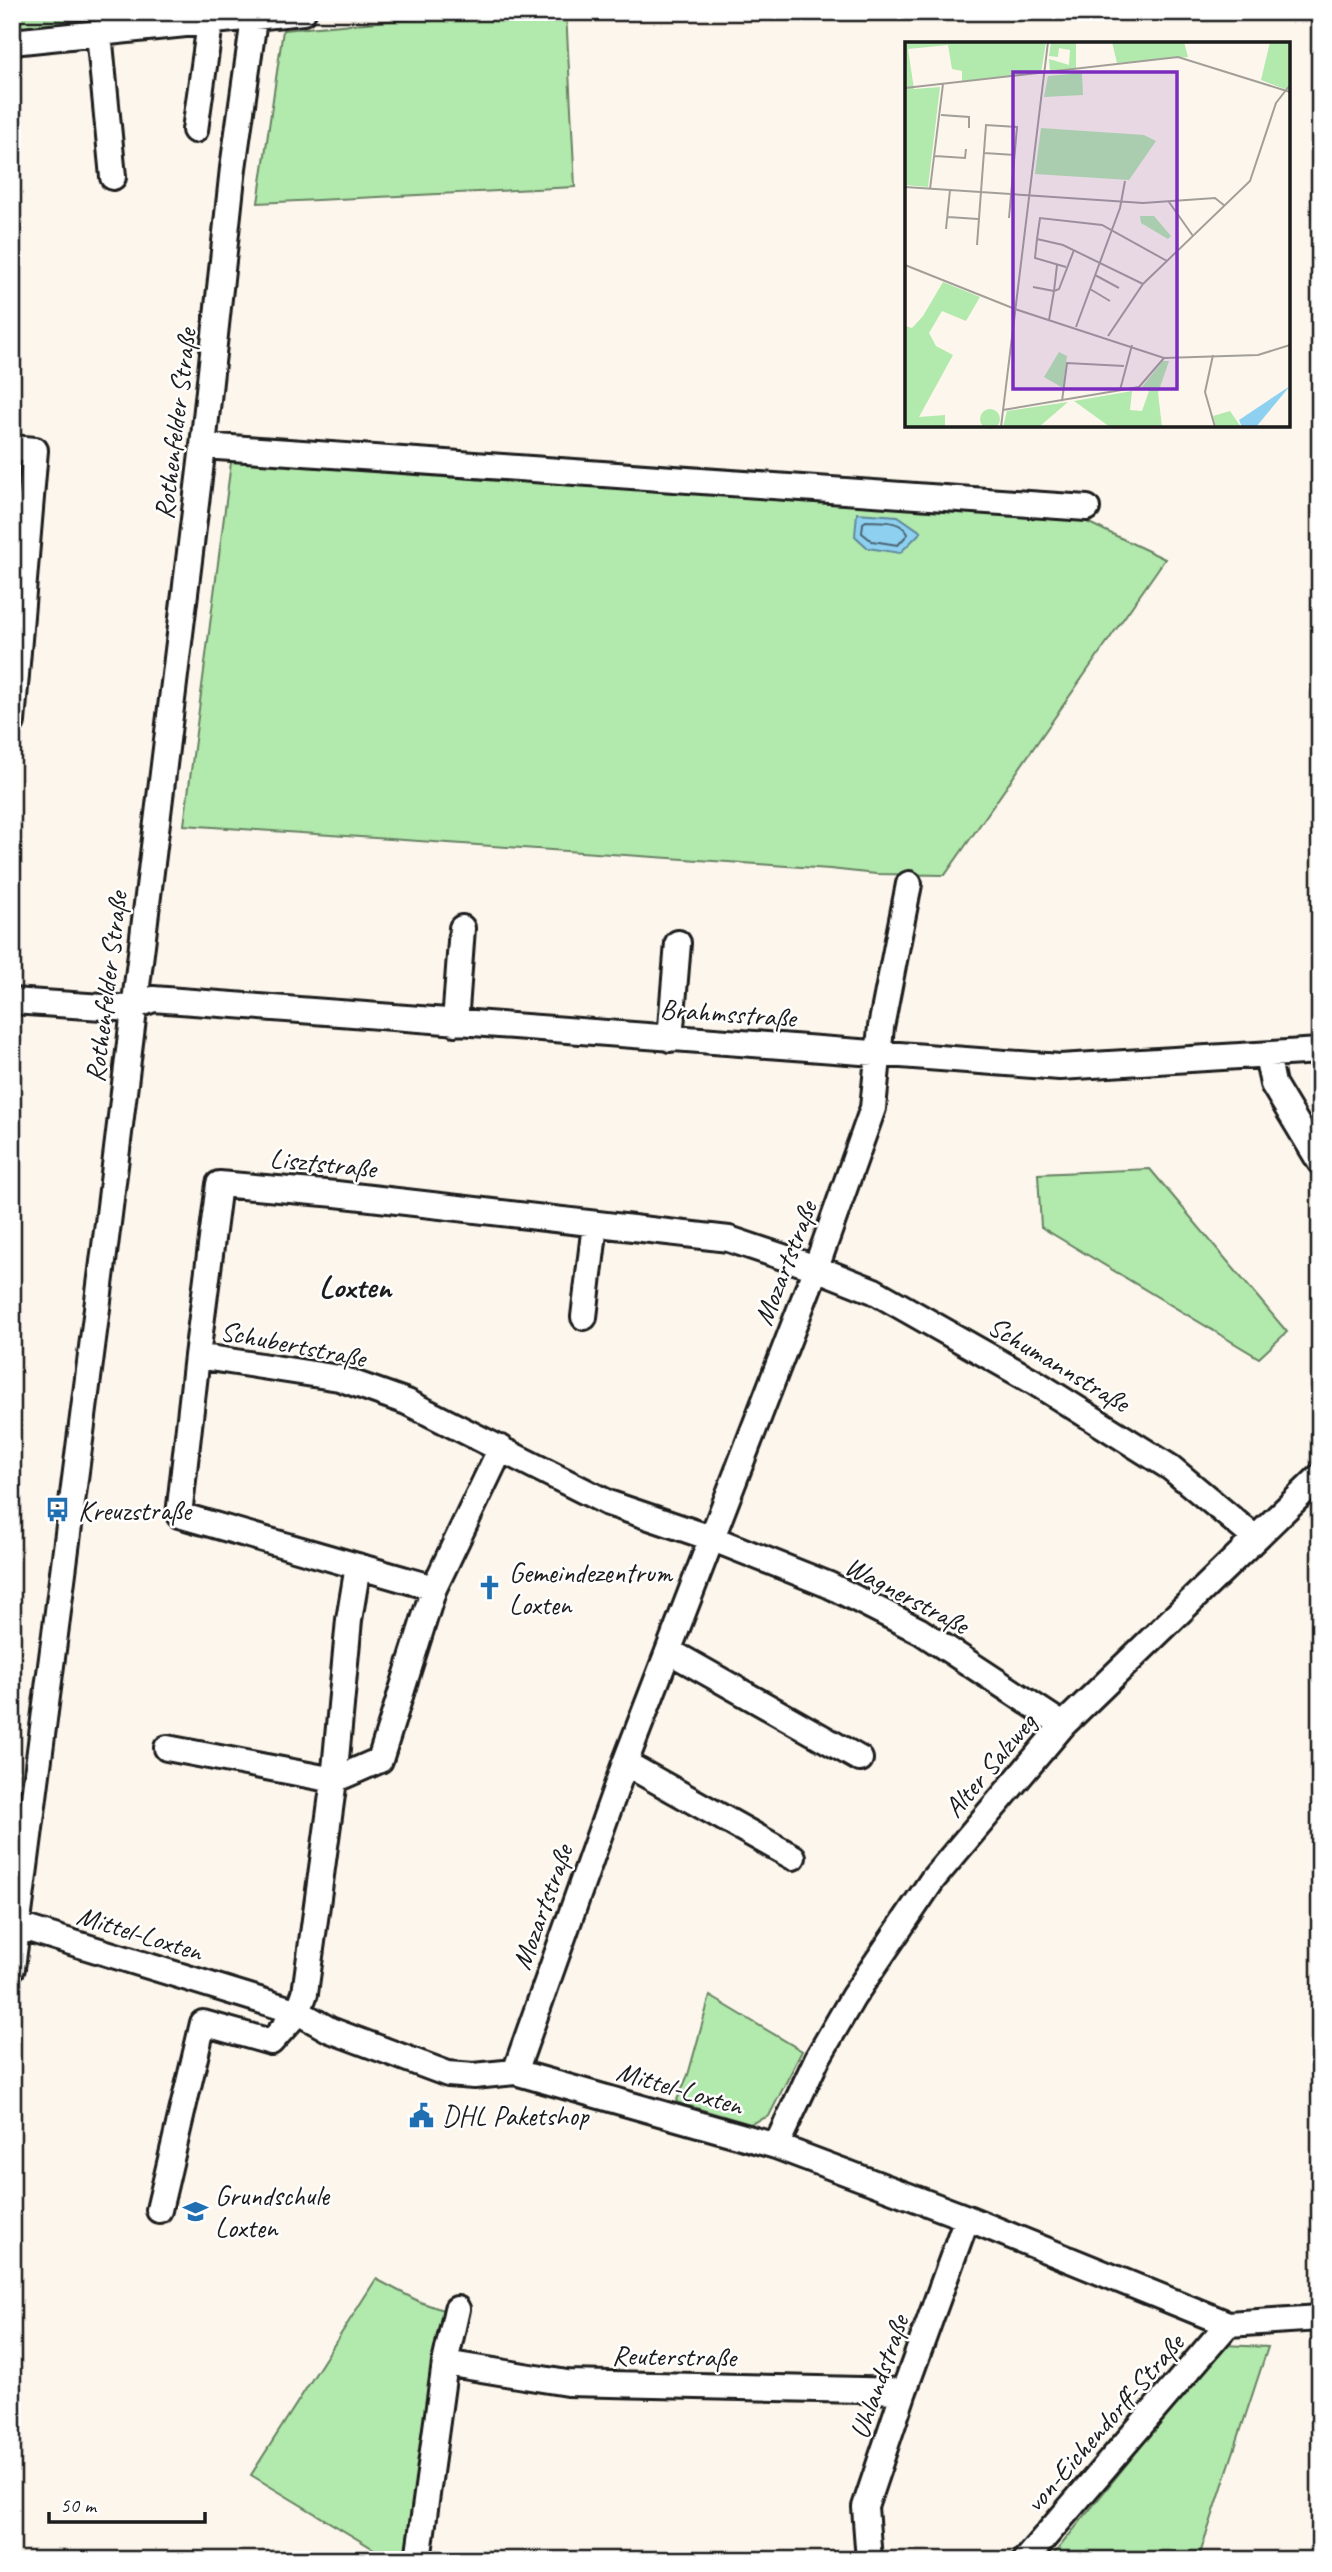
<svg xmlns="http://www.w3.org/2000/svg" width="1332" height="2572" font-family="Caveat,sans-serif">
<rect width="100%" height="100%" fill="#fcf6ec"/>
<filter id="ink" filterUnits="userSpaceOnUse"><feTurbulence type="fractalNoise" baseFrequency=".0143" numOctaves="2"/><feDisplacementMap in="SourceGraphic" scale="14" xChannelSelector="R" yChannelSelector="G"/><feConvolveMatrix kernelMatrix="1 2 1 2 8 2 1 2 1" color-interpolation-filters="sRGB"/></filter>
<g filter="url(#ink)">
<path fill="#b2e9ac" stroke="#678264" stroke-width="2" d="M 12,12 L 177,12 L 12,29 Z
M 495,12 L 566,12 L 575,187 L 258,203 L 283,30 Z
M 232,455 L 1070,514 L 1165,559 L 945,875 L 876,874 L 830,869 L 184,825 Z
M 1150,1169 L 1287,1332 L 1259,1358 L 1041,1227 L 1038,1174 Z
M 710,1996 L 802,2051 L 769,2116 L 750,2124 L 676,2102 L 688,2075 Z
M 376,2279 L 420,2302 L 443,2310 L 413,2560 L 392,2560 L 251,2475 Z
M 1223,2345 L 1268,2347 L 1198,2560 L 1049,2560 Z"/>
<path fill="#8ed0f0" stroke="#60889b" stroke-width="2" d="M 857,513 L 898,516 L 921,532 L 900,553 L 868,548 L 855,536 Z"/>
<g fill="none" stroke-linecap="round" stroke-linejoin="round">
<path stroke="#4a6471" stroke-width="2" d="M 866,521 C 882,522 900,519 908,534 L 898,545 L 872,541 L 862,533 L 863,523 Z"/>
<defs>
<path id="minor" d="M 99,33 L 113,177
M 12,42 L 303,12
M 195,130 L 210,23
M 203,446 L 1087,508
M 12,448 L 35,450 L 12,722
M 12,1001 L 118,1008 L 133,1007 L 153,999 L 1060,1067 L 1320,1051
M 455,1023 L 462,928
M 670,1039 L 678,943
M 1267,1055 L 1273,1084 L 1320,1162
M 584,1317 L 595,1224
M 197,1356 L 219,1184 L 336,1194 L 729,1239 L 816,1268 L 874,1291 L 1036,1383 L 1171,1468 L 1255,1538
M 434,1588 L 179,1515 L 197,1356 L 339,1378 L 407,1402 L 608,1503 L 711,1538 L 829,1585 L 920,1631 L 1063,1725
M 669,1651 L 860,1759
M 167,1748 L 334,1780 L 349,1620 L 358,1566
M 625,1763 L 793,1857
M 12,1924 L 298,2012 L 330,2030 L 448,2074 L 474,2076 L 515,2072 L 776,2146 L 967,2218 L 1228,2324 L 1320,2318
M 12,1968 L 108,1223 L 203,446 L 233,168 L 255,12
M 515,2072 L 625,1763 L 816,1268 L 873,1108 L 881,1027 L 909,884
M 776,2146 L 817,2059 L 853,1997 L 933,1879 L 1063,1725 L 1320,1476
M 159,2210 L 203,2023 L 271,2042 L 298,2012 L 305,1993 L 334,1780 L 380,1760 L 434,1588 L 501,1448
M 445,2363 L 457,2309
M 418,2560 L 445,2363 L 567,2383 L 904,2391
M 869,2560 L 865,2507 L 904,2391 L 967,2218
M 1025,2560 L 1228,2324"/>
</defs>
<use href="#minor" stroke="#1c1c1c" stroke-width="30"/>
<use href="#minor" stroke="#fff" stroke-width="24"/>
</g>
</g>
<defs>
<symbol id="bus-bare" viewBox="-9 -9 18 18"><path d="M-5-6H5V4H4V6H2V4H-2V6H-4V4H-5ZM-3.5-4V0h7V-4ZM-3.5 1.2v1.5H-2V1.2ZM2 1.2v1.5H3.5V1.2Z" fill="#1f6fb2" stroke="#fff" stroke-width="2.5" paint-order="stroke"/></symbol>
<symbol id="church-bare" viewBox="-9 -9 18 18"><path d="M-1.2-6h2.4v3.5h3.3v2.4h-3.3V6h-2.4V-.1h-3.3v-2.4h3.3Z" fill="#1f6fb2" stroke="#fff" stroke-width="2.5" paint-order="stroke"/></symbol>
<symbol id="civic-bare" viewBox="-9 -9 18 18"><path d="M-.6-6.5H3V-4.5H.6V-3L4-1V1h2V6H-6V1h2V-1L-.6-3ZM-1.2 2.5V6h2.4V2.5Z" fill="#1f6fb2" stroke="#fff" stroke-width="2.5" paint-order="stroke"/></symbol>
<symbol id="school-bare" viewBox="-9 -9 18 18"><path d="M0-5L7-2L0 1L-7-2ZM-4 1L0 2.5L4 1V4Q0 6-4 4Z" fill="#1f6fb2" stroke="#fff" stroke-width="2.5" paint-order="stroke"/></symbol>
</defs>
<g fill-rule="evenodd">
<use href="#bus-bare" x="40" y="1492" width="35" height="35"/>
<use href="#church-bare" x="472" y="1570" width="35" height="35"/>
<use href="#civic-bare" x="404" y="2098" width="35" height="35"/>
<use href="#school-bare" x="178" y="2194" width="35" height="35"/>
</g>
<g text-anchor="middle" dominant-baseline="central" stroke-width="5" stroke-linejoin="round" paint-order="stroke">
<g font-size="28" fill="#1c1c1c" stroke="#fff">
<text transform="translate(175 424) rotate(-83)">Rothenfelder Straße</text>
<text transform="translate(106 987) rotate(-83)">Rothenfelder Straße</text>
<text transform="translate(728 1013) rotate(4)">Brahmsstraße</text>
<text transform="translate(323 1163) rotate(6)">Lisztstraße</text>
<text transform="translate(785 1263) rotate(-69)">Mozartstraße</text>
<text transform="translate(293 1344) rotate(11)">Schubertstraße</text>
<text transform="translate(1059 1364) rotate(31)">Schumannstraße</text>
<text transform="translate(907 1595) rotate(28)">Wagnerstraße</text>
<text transform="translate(990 1765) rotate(-50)">Alter Salzweg</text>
<text transform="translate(542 1907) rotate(-70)">Mozartstraße</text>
<text transform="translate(140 1933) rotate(17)">Mittel-Loxten</text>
<text transform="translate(680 2088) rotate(16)">Mittel-Loxten</text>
<text transform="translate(674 2356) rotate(1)">Reuterstraße</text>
<text transform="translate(879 2377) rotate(-71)">Uhlandstraße</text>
<text transform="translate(1104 2423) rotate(-49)">von-Eichendorff-Straße</text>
</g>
<g font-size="28" fill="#1c1c1c" stroke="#fff" text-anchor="start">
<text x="78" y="1510">Kreuzstraße</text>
<text x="509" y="1572">Gemeindezentrum<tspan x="509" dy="32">Loxten</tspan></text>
<text x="442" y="2115">DHL Paketshop</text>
<text x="215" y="2195">Grundschule<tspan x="215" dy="32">Loxten</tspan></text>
</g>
<g font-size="32" font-weight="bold" fill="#1c1c1c" stroke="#fff">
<text x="355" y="1286">Loxten</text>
</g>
</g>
<g transform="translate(905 42)">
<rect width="385" height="385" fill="#fcf6ec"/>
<path d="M 0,0 L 141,0 L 136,31 L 57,39 L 57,29 L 47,27 L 43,3 L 3,7 L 9,47 L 35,45 L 23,145 L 0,143 ZM 146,0 L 193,0 L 171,1 L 171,26 L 145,30 L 144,17 L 164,23 L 165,8 L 154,6 L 153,15 L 144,14 ZM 207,0 L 279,0 L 283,15 L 212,21 ZM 365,0 L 385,0 L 385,49 L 356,38 ZM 177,31 L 178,53 L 139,55 L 143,34 ZM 136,86 L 239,93 L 251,99 L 224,138 L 130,132 ZM 235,174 L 249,174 L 266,194 L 263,197 L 236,181 ZM 38,240 L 75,255 L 61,279 L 37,269 L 24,291 L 31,304 L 48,313 L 14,375 L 40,373 L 40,385 L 0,385 L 0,284 L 7,286 L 18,274 ZM 154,310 L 162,314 L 158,346 L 139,335 ZM 258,319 L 264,319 L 253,351 L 257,385 L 205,385 L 169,359 L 227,349 L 225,368 L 237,369 L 244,349 L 236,346 ZM 163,360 L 134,385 L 98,385 L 102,369 ZM75 377a10 10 0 1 1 20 0a10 10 0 1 1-20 0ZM 325,369 L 336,385 L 311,385 L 308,374 Z" fill="#b2e9ac"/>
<path d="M 385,344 L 351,385 L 337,385 L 334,378 Z" fill="#8ed0f0"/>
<path fill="none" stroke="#a29f99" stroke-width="2" d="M 0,46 L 273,15 L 385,50M 36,73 L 64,75 L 64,86M 79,111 L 110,113M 30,114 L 60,116 L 61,107M 0,145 L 238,161 L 310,156 L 320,164M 25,147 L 38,42M 264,160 L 288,194M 43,175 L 73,177M 41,187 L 45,148M 132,197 L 135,176 L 197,183 L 262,219M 72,203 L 81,83 L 112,85 L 104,176M 0,223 L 110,267 L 259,316 L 353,313 L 385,303M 161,225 L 130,216 L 132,197 L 158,203 L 238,242M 190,233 L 214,246M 128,245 L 149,249 L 152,223M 185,247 L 205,259M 144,278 L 149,249 L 154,247 L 169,208M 171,285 L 215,166 L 220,139M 203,294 L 238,242 L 345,139 L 371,61 L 385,43M 308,313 L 300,350 L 310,385M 215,348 L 227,303M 157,359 L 162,321 L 219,324M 98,368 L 234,345 L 259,316M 96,385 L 143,0"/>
<path fill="#7b2cbf" fill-opacity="0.15" stroke="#7b2cbf" stroke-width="3.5" d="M 108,30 L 272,30 L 272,347 L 108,347 Z"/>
<rect width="385" height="385" fill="none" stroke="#1c1c1c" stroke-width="3.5"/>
</g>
<rect width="1332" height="2572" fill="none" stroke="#fff" stroke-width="42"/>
<rect x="21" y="21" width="1290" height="2530" fill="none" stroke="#1c1c1c" stroke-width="2.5" filter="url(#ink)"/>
<path d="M49 2512v10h156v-10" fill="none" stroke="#1c1c1c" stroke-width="3.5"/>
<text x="60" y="2512" font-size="21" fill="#1c1c1c" stroke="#ffffff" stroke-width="5" paint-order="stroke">50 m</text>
</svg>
